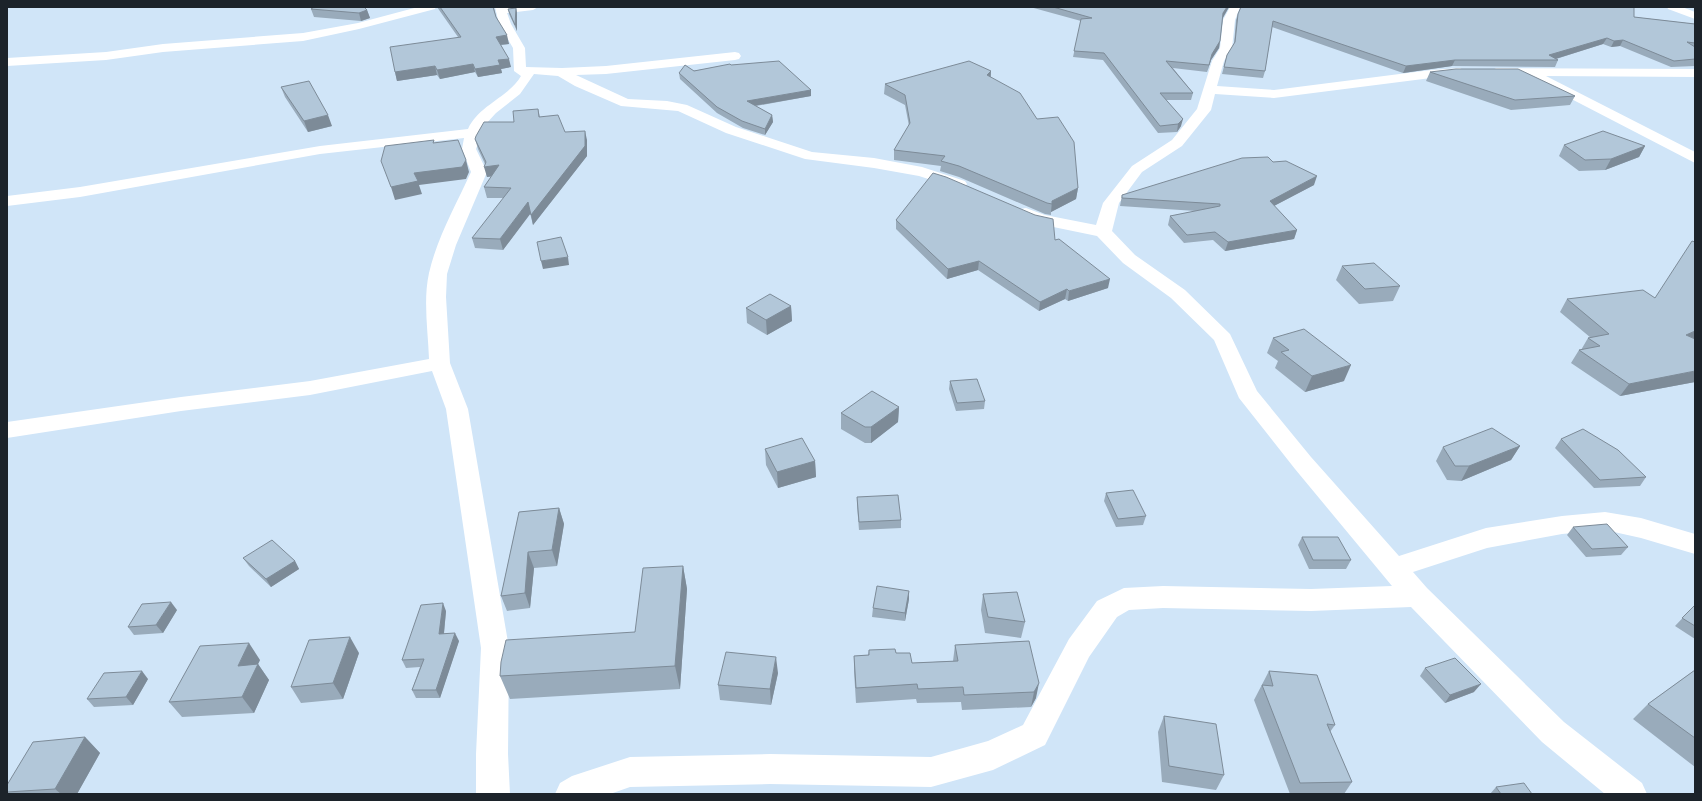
<svg xmlns="http://www.w3.org/2000/svg" width="1702" height="801" font-family="'Titillium Web',sans-serif">
<rect width="100%" height="100%" fill="#d0e5f8"/>
<g fill="none" stroke-linecap="round" stroke-linejoin="round">
<path fill="#fff" fill-rule="evenodd" d="M 418,7 L 436,7 L 435,9 L 359,29 L 303,41 L 163,52 L 106,60 L 7,66 L 7,58 L 106,52 L 163,44 L 303,33 L 358,23 Z
M 495,7 L 538,7 L 533,10 L 507,13 L 511,24 L 525,48 L 526,67 L 562,68 L 606,66 L 735,52 L 739,53 L 741,56 L 739,59 L 735,60 L 606,74 L 576,75 L 628,99 L 667,101 L 687,105 L 736,127 L 812,152 L 874,158 L 922,167 L 965,181 L 967,184 L 965,187 L 959,189 L 919,176 L 874,168 L 805,159 L 726,133 L 678,111 L 621,106 L 575,86 L 558,76 L 534,74 L 520,94 L 496,113 L 484,126 L 476,149 L 487,172 L 456,245 L 447,274 L 446,297 L 450,363 L 468,409 L 509,648 L 508,754 L 510,794 L 476,794 L 476,754 L 481,648 L 446,409 L 432,371 L 310,395 L 181,411 L 7,438 L 7,422 L 181,397 L 310,381 L 429,359 C 428,331 423,300 429,273 C 437,238 456,205 471,172 L 462,149 L 464,138 L 320,154 L 80,197 L 7,206 L 7,196 L 80,187 L 320,146 L 468,129 C 479,105 508,98 521,76 L 514,71 L 513,48 L 499,24 Z
M 1230,7 L 1240,7 L 1235,20 L 1232,48 L 1224,61 L 1217,86 L 1274,90 L 1431,70 L 1460,68 L 1466,72 L 1460,76 L 1431,78 L 1274,98 L 1215,94 L 1211,110 L 1182,146 L 1142,172 L 1119,203 L 1112,231 L 1135,255 L 1185,290 L 1230,334 L 1257,391 L 1311,457 L 1399,556 L 1486,528 L 1562,516 L 1605,512 L 1641,518 L 1695,534 L 1695,554 L 1641,538 L 1605,530 L 1562,534 L 1487,548 L 1413,572 L 1427,588 L 1564,722 L 1642,783 L 1647,794 L 1605,794 L 1542,742 L 1411,607 L 1311,611 L 1163,608 L 1129,610 L 1117,617 L 1089,657 L 1045,745 L 993,770 L 931,787 L 770,784 L 630,787 L 610,794 L 555,794 L 560,783 L 572,776 L 630,757 L 770,754 L 931,757 L 988,741 L 1023,725 L 1069,639 L 1097,601 L 1124,588 L 1163,586 L 1311,589 L 1392,586 L 1295,469 L 1239,398 L 1214,340 L 1171,298 L 1123,263 L 1097,236 L 1034,223 L 1020,217 L 1018,213 L 1020,209 L 1026,208 L 1045,215 L 1096,225 L 1103,203 L 1132,166 L 1172,140 L 1197,109 L 1212,61 L 1220,48 L 1223,20 Z
M 1667,7 L 1682,7 L 1695,12 L 1695,19 L 1668,9 Z
M 1496,68 L 1695,69 L 1695,77 L 1546,76 L 1695,152 L 1695,163 L 1527,76 L 1491,75 L 1490,72 Z"/>
</g>
<path fill="#99abbb" d="M 437,7 L 494,7 L 496,17 L 509,44 L 501,45 L 511,67 L 501,69 L 502,73 L 478,77 L 475,72 L 440,79 L 437,75 L 397,81 L 395,72 L 458,37 Z
M 1030,7 L 1229,7 L 1223,18 L 1220,41 L 1219,48 L 1211,60 L 1207,72 L 1173,68 L 1193,93 L 1191,100 L 1166,100 L 1181,126 L 1177,132 L 1158,133 L 1103,60 L 1073,57 L 1081,21 Z
M 516,8 L 517,13 L 517,31 L 509,14 L 508,9 Z
M 311,9 L 367,10 L 370,18 L 361,21 L 314,17 Z
M 1238,14 L 1634,17 L 1695,24 L 1695,66 L 1671,67 L 1620,46 L 1611,47 L 1603,44 L 1556,59 L 1558,60 L 1555,67 L 1452,66 L 1403,73 L 1272,27 L 1265,71 L 1263,78 L 1222,74 L 1227,55 L 1234,44 L 1236,20 Z
M 731,65 L 811,90 L 811,96 L 756,106 L 772,115 L 773,122 L 765,135 L 743,128 L 717,113 L 680,79 L 679,73 Z
M 991,71 L 991,77 L 1078,188 L 1076,199 L 1051,212 L 1051,215 L 1045,214 L 959,177 L 940,171 L 941,166 L 894,160 L 894,150 L 909,126 L 905,105 L 884,94 L 885,84 Z
M 1430,72 L 1575,96 L 1570,105 L 1511,110 L 1426,81 Z
M 281,87 L 332,126 L 308,132 L 285,97 Z
M 538,109 L 540,117 L 565,132 L 587,140 L 587,156 L 533,225 L 530,213 L 503,250 L 475,248 L 472,238 L 504,198 L 487,198 L 484,187 L 492,176 L 487,177 L 485,164 L 478,149 L 475,139 L 514,122 Z
M 1564,145 L 1645,146 L 1639,157 L 1605,170 L 1579,171 L 1559,156 Z
M 1273,162 L 1314,185 L 1274,206 L 1297,230 L 1294,239 L 1225,251 L 1213,240 L 1184,243 L 1168,225 L 1170,216 L 1196,211 L 1120,206 L 1122,195 Z
M 896,220 L 1055,240 L 1108,288 L 1068,301 L 1065,299 L 1039,311 L 978,270 L 947,279 L 896,229 Z
M 1342,266 L 1400,286 L 1393,301 L 1359,304 L 1336,280 Z
M 1567,299 L 1695,382 L 1620,396 L 1571,363 L 1579,350 L 1581,350 L 1588,338 L 1591,338 L 1560,312 Z
M 791,306 L 792,321 L 767,335 L 747,323 L 746,308 Z
M 1273,338 L 1344,381 L 1305,392 L 1275,368 L 1278,361 L 1267,353 Z
M 950,381 L 985,401 L 984,409 L 956,411 L 949,389 Z
M 899,407 L 898,422 L 871,443 L 865,443 L 841,429 L 841,413 Z
M 1561,439 L 1646,477 L 1640,486 L 1594,488 L 1555,448 Z
M 1520,446 L 1511,460 L 1461,481 L 1447,480 L 1436,461 L 1443,447 Z
M 765,449 L 815,461 L 816,477 L 778,488 L 766,465 Z
M 1106,493 L 1146,516 L 1143,525 L 1116,527 L 1104,501 Z
M 857,497 L 901,520 L 901,528 L 859,530 L 857,505 Z
M 559,508 L 564,524 L 557,566 L 534,568 L 530,608 L 507,611 L 501,596 L 519,512 Z
M 1573,527 L 1628,547 L 1621,555 L 1586,557 L 1567,535 Z
M 1302,537 L 1351,560 L 1346,569 L 1309,569 L 1298,545 Z
M 243,558 L 295,561 L 299,569 L 271,587 L 249,566 Z
M 683,566 L 687,589 L 680,689 L 510,699 L 500,676 L 635,632 Z
M 909,591 L 909,599 L 905,621 L 872,617 L 873,608 Z
M 983,594 L 1025,622 L 1021,638 L 985,633 L 981,610 Z
M 1695,605 L 1695,639 L 1675,626 Z
M 177,610 L 163,633 L 134,635 L 128,627 Z
M 446,611 L 444,634 L 459,641 L 440,698 L 416,698 L 412,690 L 420,667 L 406,668 L 402,660 Z
M 1029,641 L 1036,698 L 1031,707 L 962,710 L 961,702 L 917,703 L 916,699 L 856,703 L 854,671 L 854,656 L 868,655 L 869,650 L 896,653 L 912,663 L 953,661 L 955,645 Z
M 359,653 L 343,699 L 301,703 L 291,687 Z
M 260,660 L 258,664 L 269,680 L 254,713 L 182,717 L 169,702 Z
M 1425,668 L 1474,692 L 1445,703 L 1420,676 Z
M 1695,670 L 1695,767 L 1633,719 L 1648,704 Z
M 1269,671 L 1335,725 L 1330,732 L 1352,782 L 1344,794 L 1290,794 L 1254,700 Z
M 778,673 L 771,705 L 720,700 L 718,685 Z
M 148,679 L 133,705 L 94,707 L 87,699 Z
M 1164,716 L 1224,775 L 1216,790 L 1162,782 L 1158,732 Z
M 85,737 L 100,753 L 77,794 L 7,794 L 7,785 Z
M 1496,787 L 1532,794 L 1490,794 Z"/>
<path fill="#7d8b98" d="M 1227,7 L 1229,7 L 1222,19 L 1223,13 Z
M 516,8 L 517,13 L 517,31 L 515,25 Z
M 367,10 L 370,18 L 361,21 L 359,13 Z
M 507,35 L 509,44 L 498,45 L 496,37 Z
M 1607,38 L 1603,44 L 1552,60 L 1549,55 Z
M 1623,40 L 1620,46 L 1611,47 L 1614,41 Z
M 1220,41 L 1219,48 L 1211,60 L 1207,72 L 1212,54 Z
M 509,59 L 511,67 L 501,69 L 502,73 L 478,77 L 475,69 L 498,60 Z
M 1455,60 L 1452,66 L 1403,73 L 1406,66 Z
M 473,64 L 475,72 L 440,79 L 437,70 Z
M 435,66 L 437,75 L 397,81 L 395,72 Z
M 991,71 L 990,81 L 987,75 Z
M 811,90 L 811,96 L 747,107 L 747,101 Z
M 328,115 L 332,126 L 308,132 L 304,121 Z
M 772,115 L 773,122 L 765,135 L 765,129 Z
M 1183,119 L 1181,126 L 1177,132 L 1178,124 Z
M 585,131 L 587,140 L 587,156 L 533,225 L 531,215 Z
M 1645,146 L 1639,157 L 1605,170 L 1611,159 Z
M 466,160 L 469,172 L 466,179 L 419,185 L 422,194 L 395,200 L 391,187 L 414,173 Z
M 499,165 L 502,175 L 487,177 L 484,167 Z
M 1317,176 L 1314,185 L 1268,209 L 1270,201 Z
M 1078,188 L 1076,199 L 1051,212 L 1052,201 Z
M 528,202 L 531,213 L 503,250 L 500,239 Z
M 1297,230 L 1294,239 L 1225,251 L 1228,242 Z
M 568,257 L 569,265 L 543,269 L 541,261 Z
M 979,261 L 978,270 L 947,279 L 948,269 Z
M 1110,279 L 1108,288 L 1068,301 L 1069,291 Z
M 1067,289 L 1065,299 L 1039,311 L 1040,302 Z
M 791,306 L 792,321 L 767,335 L 766,320 Z
M 1695,331 L 1695,339 L 1686,335 Z
M 1351,365 L 1344,381 L 1305,392 L 1312,376 Z
M 1695,371 L 1695,382 L 1620,396 L 1629,384 Z
M 899,407 L 898,422 L 871,443 L 871,427 Z
M 1520,446 L 1511,460 L 1461,481 L 1469,466 Z
M 815,461 L 816,477 L 778,488 L 777,472 Z
M 559,508 L 564,524 L 557,566 L 552,550 Z
M 528,552 L 534,568 L 530,608 L 525,593 Z
M 295,561 L 299,569 L 271,587 L 266,579 Z
M 683,566 L 687,589 L 680,689 L 675,666 Z
M 909,591 L 909,599 L 905,621 L 905,613 Z
M 171,602 L 177,610 L 163,633 L 156,625 Z
M 443,603 L 446,611 L 443,642 L 439,634 Z
M 455,633 L 459,641 L 440,698 L 436,690 Z
M 350,637 L 359,653 L 343,699 L 333,683 Z
M 249,643 L 260,660 L 249,682 L 238,666 Z
M 776,657 L 778,673 L 771,705 L 770,689 Z
M 258,664 L 269,680 L 254,713 L 242,697 Z
M 142,671 L 148,679 L 133,705 L 126,697 Z
M 1039,683 L 1036,698 L 1031,707 L 1034,692 Z
M 1481,684 L 1474,692 L 1445,703 L 1450,695 Z
M 85,737 L 100,753 L 77,794 L 61,794 L 55,789 Z"/>
<path fill="#b2c7d9" stroke="#7d8b98" d="M 314,7 L 364,7 L 367,10 L 359,13 L 311,9 Z
M 440,7 L 493,7 L 496,17 L 507,35 L 496,37 L 509,59 L 498,60 L 500,65 L 475,69 L 473,64 L 437,70 L 435,66 L 395,72 L 390,47 L 461,37 Z
M 1053,7 L 1227,7 L 1223,13 L 1220,41 L 1212,54 L 1209,65 L 1166,61 L 1193,93 L 1160,93 L 1183,119 L 1178,124 L 1160,126 L 1104,53 L 1074,51 L 1081,19 L 1092,18 Z
M 1241,7 L 1634,7 L 1634,17 L 1695,24 L 1695,43 L 1687,42 L 1695,47 L 1695,59 L 1674,61 L 1623,40 L 1614,41 L 1607,38 L 1549,55 L 1558,60 L 1455,60 L 1406,66 L 1273,21 L 1265,71 L 1224,67 L 1227,55 L 1235,42 L 1238,14 Z
M 516,8 L 515,25 L 508,9 Z
M 779,61 L 811,90 L 747,101 L 772,115 L 765,129 L 742,121 L 717,107 L 679,73 L 685,65 L 694,71 L 730,64 L 731,65 Z
M 969,61 L 991,71 L 987,75 L 1020,93 L 1037,119 L 1058,117 L 1074,142 L 1078,188 L 1052,201 L 1052,204 L 1047,203 L 959,166 L 941,161 L 945,156 L 894,150 L 910,123 L 905,95 L 885,84 Z
M 1456,69 L 1518,69 L 1575,96 L 1515,100 L 1430,72 Z
M 309,81 L 328,115 L 304,121 L 281,87 Z
M 538,109 L 539,117 L 558,115 L 565,132 L 585,131 L 585,146 L 531,215 L 528,202 L 500,239 L 472,238 L 511,188 L 484,187 L 499,165 L 484,167 L 486,162 L 475,139 L 476,136 L 484,122 L 514,122 L 513,111 Z
M 1603,131 L 1645,146 L 1611,159 L 1585,160 L 1564,145 Z
M 434,140 L 433,143 L 458,140 L 466,160 L 462,167 L 414,173 L 418,181 L 391,187 L 381,161 L 385,146 Z
M 1268,157 L 1273,162 L 1286,161 L 1317,176 L 1270,201 L 1297,230 L 1228,242 L 1215,232 L 1187,235 L 1170,216 L 1220,206 L 1220,204 L 1122,198 L 1122,195 L 1242,158 Z
M 933,173 L 946,177 L 1035,215 L 1053,219 L 1055,240 L 1059,239 L 1110,279 L 1069,291 L 1067,289 L 1040,302 L 979,261 L 948,269 L 896,220 Z
M 561,237 L 568,257 L 541,261 L 537,242 Z
M 1692,241 L 1695,242 L 1695,331 L 1686,335 L 1695,339 L 1695,371 L 1629,384 L 1579,350 L 1600,346 L 1588,338 L 1609,334 L 1567,299 L 1643,290 L 1655,298 Z
M 1374,263 L 1400,286 L 1365,289 L 1342,266 Z
M 770,294 L 791,306 L 766,320 L 746,308 Z
M 1304,329 L 1351,365 L 1312,376 L 1281,352 L 1289,350 L 1273,338 Z
M 977,379 L 985,401 L 957,403 L 950,381 Z
M 872,391 L 899,407 L 871,427 L 865,427 L 841,413 Z
M 1492,428 L 1520,446 L 1469,466 L 1455,466 L 1443,447 Z
M 1583,429 L 1618,450 L 1646,477 L 1600,480 L 1561,439 Z
M 802,438 L 815,461 L 777,472 L 765,449 Z
M 1133,490 L 1146,516 L 1118,519 L 1106,493 Z
M 898,495 L 901,520 L 859,522 L 857,497 Z
M 559,508 L 552,550 L 528,552 L 525,593 L 501,596 L 519,512 Z
M 1607,524 L 1628,547 L 1592,549 L 1573,527 Z
M 1302,537 L 1338,537 L 1351,560 L 1313,560 Z
M 272,540 L 295,561 L 266,579 L 243,558 Z
M 683,566 L 675,666 L 500,676 L 501,662 L 506,640 L 635,632 L 643,568 Z
M 877,586 L 909,591 L 905,613 L 873,608 Z
M 1017,592 L 1025,622 L 988,617 L 983,594 Z
M 171,602 L 156,625 L 128,627 L 142,604 Z
M 443,603 L 439,634 L 455,633 L 436,690 L 412,690 L 424,659 L 402,660 L 421,605 Z
M 1695,605 L 1695,626 L 1682,618 Z
M 350,637 L 333,683 L 291,687 L 309,640 Z
M 1029,641 L 1039,683 L 1034,692 L 964,695 L 963,687 L 918,689 L 917,684 L 856,688 L 854,656 L 869,655 L 869,650 L 895,649 L 896,653 L 910,653 L 912,663 L 958,661 L 955,645 Z
M 249,643 L 238,666 L 258,664 L 242,697 L 169,702 L 200,646 Z
M 726,652 L 776,657 L 770,689 L 718,685 Z
M 1455,658 L 1481,684 L 1450,695 L 1425,668 Z
M 1695,670 L 1695,738 L 1648,704 Z
M 142,671 L 126,697 L 87,699 L 104,673 Z
M 1269,671 L 1317,675 L 1335,725 L 1327,724 L 1352,782 L 1300,783 L 1262,685 L 1273,686 Z
M 1164,716 L 1216,724 L 1224,775 L 1169,766 Z
M 85,737 L 55,789 L 7,792 L 7,785 L 33,742 Z
M 1524,783 L 1532,794 L 1501,794 L 1496,787 Z"/>
<rect width="1702" height="801" fill="none" stroke="#1c232a" stroke-width="16"/>
</svg>
